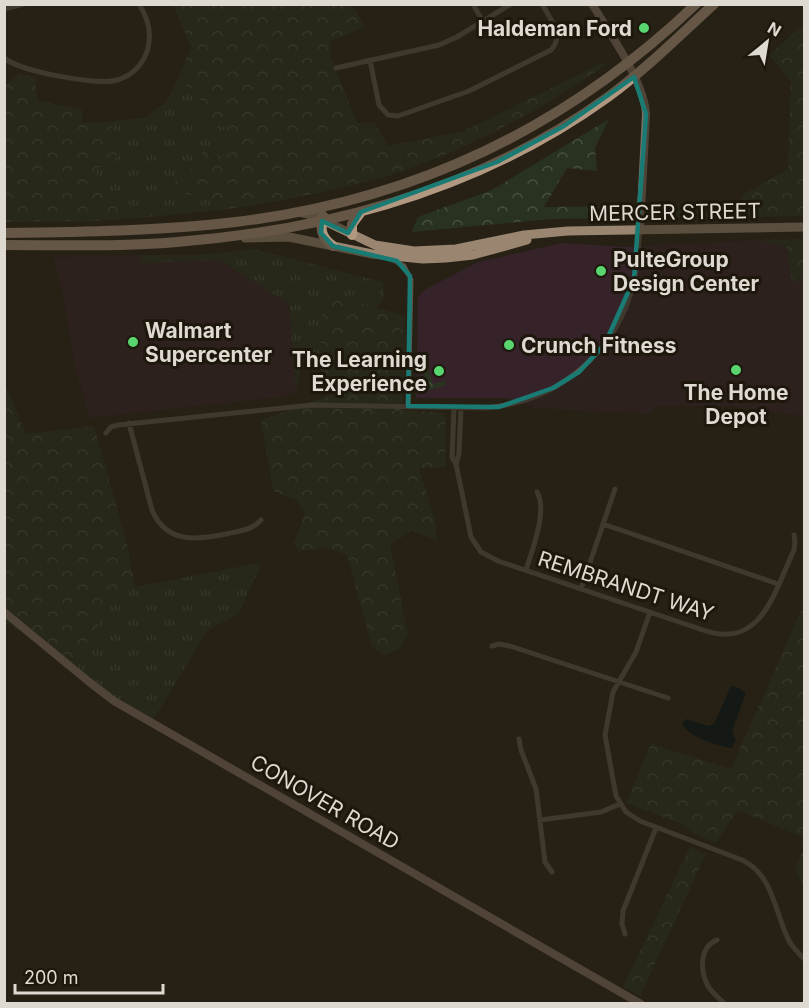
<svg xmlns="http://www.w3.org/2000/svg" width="809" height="1008" font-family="Inter,sans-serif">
<defs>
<pattern id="grass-tufts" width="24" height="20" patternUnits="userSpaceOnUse" patternTransform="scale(1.5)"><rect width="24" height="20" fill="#293221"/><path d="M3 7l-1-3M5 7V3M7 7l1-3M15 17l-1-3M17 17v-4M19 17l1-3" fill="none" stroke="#484f40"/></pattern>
<pattern id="forest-crowns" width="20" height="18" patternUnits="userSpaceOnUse" patternTransform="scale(1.5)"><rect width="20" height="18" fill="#293221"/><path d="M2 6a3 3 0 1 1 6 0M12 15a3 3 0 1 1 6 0" fill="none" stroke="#484f40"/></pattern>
</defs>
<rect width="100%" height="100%" fill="#272115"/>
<path fill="#352329" d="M 759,240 L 787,247 L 804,276 L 804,416 L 731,406 L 656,406 L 648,414 L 534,408 L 508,398 L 416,398 L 418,297 L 426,289 L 478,262 L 562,243 L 625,247 Z
M 140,255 L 143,263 L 219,260 L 289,304 L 296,392 L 281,397 L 90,418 L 74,363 L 62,289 L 53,257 Z"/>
<path fill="url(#grass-tufts)" d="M 177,81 L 199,92 L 201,119 L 225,127 L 227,154 L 218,162 L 205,147 L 200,163 L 166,188 L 219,203 L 222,210 L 136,218 L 130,205 L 99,187 L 96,168 L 113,164 L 122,140 L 106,122 L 144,118 L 166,102 Z
M 254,249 L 382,282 L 385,296 L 376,308 L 333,296 L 322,314 L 320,360 L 304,353 L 296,392 L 289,304 L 220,260 L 142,263 L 140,255 L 199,255 Z
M 259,563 L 260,567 L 239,613 L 207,631 L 153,720 L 100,688 L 72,665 L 117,594 L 135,587 Z"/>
<path fill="url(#forest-crowns)" d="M 173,5 L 348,5 L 357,11 L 364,27 L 331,41 L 330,56 L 357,123 L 375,123 L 388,146 L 464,131 L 602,63 L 607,64 C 533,115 453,159 366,182 C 318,194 271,203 222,210 L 219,203 L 165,188 L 200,163 L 204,147 L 217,162 L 226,153 L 225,127 L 201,119 L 199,92 L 177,81 L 191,47 Z
M 804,24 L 804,216 L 550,219 L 412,232 L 418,217 L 492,190 L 609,119 L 595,148 L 597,171 L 567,168 L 544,207 L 627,206 L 668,211 L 742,211 L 742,195 L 788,169 L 791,81 L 769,55 Z
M 20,74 L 35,77 L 37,100 L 82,110 L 82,123 L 106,122 L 122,140 L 113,164 L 96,168 L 99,187 L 130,205 L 136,218 L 96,221 L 5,222 L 5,86 Z
M 804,239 L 804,276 L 792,283 L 787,247 L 759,240 Z
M 333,296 L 405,316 L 406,344 L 402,410 L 445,413 L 446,467 L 419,468 L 435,521 L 437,541 L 412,530 L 390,545 L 408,635 L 400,648 L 384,656 L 372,647 L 347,555 L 329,548 L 300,551 L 294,544 L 305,513 L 296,500 L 273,491 L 261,420 L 334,394 L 322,379 L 320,360 L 322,314 Z
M 427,363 L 433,384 L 445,380 L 446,385 L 428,391 L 420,365 Z
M 4,382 L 26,434 L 94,426 L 128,548 L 135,587 L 117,595 L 72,665 L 27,626 L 18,631 L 11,625 L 5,623 Z
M 804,604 L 804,838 L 738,810 L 716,843 L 696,835 L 682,824 L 626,803 L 651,744 L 731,769 Z
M 690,847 L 706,854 L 640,996 L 623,987 Z
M 804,848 L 804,888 L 795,869 Z"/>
<path fill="#001114" d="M 731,686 L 739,688 L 746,693 L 732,731 L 736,740 L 732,748 C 720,747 685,736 682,723 L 686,719 L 709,726 L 714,724 Z"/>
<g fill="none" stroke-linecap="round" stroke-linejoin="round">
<path stroke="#5e544a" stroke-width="5" d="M 473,4 L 483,22
M 4,9 L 24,4
M 4,58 C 19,71 98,86 117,80 C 132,76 144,64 148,48 C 152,32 148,18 139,4
M 370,60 L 379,105 L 388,115 L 398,116 L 469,91 L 551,50 C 565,35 550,19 542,4
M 336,68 L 439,45 L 457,37 L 511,4
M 391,259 L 404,266 L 411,280 L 408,406
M 454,408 L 452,457 L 456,464 L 471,537 L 481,552 L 498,561 L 706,631 C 762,649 775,590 794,550 L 795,542 L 794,535
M 129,423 L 152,510 C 166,544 197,540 226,534 C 239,531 252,530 261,520
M 106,433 L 111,427 L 118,425 L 312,405 L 486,408 C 558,402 618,352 634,281 C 638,264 638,247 640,230
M 456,464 L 459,454 L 461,408
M 603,524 L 778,584
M 526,570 C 532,550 548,511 537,492
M 581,589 L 615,489
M 650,612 L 636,652 L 613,692 L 605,735 L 616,796 L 626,812 L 640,821 L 742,860 C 773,874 775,913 789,941 C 793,948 799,953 804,959
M 492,646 L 499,644 L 510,646 L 668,698
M 519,739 L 521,750 L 536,789 L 545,862 L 552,872
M 540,820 L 601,812 L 620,804
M 625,934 L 622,924 L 623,911 L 656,828
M 717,940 C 699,947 700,971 708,986 C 712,993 719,998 725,1004"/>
<path stroke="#806f60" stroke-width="8" d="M 592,4 C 610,34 644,81 646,114 L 640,230
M 4,612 L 88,681 L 114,701 L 641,1004"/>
<path stroke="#9a8571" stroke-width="9" d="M 299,212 L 312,215 L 375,245 L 414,251 L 456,249 L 524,235 L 568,231 L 804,227
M 245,238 L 289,237 L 372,254 L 423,259 L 446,258 L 473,255 L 527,240"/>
<path stroke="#b29881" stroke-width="10" d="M 323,216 C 320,230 321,237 333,246
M 4,233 C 82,232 159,231 236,222 C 415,200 566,128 696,4
M 352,235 L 352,224 L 361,212
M 4,245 C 62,245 120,247 177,242 C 330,230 482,188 608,97 C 646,69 679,36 714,4"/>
</g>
<path d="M0 0H809V1008H0ZM 634,77 L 646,114 L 634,279 L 605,344 L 579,372 L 553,388 L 499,407 L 408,406 L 410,276 L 397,261 L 333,246 L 321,233 L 322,221 L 348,233 L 361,212 L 497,162 L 564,126 Z" fill="#272115" fill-opacity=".55" fill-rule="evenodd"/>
<path fill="none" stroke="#197b73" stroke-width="4.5" stroke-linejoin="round" d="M 634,77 L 646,114 L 634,279 L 605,344 L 579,372 L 553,388 L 499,407 L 408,406 L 410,276 L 397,261 L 333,246 L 321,233 L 322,221 L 348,233 L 361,212 L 497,162 L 564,126 Z"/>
<g fill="#59d56f" stroke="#1e170b" stroke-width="2">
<circle cx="644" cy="28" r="6"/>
<circle cx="601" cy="271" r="6"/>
<circle cx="133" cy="342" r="6"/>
<circle cx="509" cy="345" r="6"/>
<circle cx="736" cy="370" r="6"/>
<circle cx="439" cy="371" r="6"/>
</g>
<g text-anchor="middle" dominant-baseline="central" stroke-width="6" stroke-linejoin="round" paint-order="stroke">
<g font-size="21" font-weight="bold" fill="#ded9d1" stroke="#1e170b" text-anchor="start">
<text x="632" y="28" text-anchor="end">Haldeman Ford</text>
<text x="613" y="259">PulteGroup<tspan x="613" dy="24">Design Center</tspan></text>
<text x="145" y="330">Walmart<tspan x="145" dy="24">Supercenter</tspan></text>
<text x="521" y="345">Crunch Fitness</text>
<text x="427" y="359" text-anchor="end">The Learning<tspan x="427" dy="24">Experience</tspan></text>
<text x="736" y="392" text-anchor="middle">The Home<tspan x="736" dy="24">Depot</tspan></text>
</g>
<g font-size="21" fill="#ded9d1" stroke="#1e170b">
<text transform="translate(675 212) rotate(-1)">MERCER STREET</text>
<text transform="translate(626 586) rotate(18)">REMBRANDT WAY</text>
<text transform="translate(325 802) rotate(30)">CONOVER ROAD</text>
</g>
</g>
<rect width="809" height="1008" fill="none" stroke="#ded9d1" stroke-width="12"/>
<g transform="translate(767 42) rotate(30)" stroke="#1e170b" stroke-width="4.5" paint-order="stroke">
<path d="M0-4.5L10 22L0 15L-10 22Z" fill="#ded9d1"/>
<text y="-9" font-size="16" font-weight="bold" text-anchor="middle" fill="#ded9d1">N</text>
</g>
<path d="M15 984v9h148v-9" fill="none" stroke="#ded9d1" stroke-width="3"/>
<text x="24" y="984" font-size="18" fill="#ded9d1" stroke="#1e170b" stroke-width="4.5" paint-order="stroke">200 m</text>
</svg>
